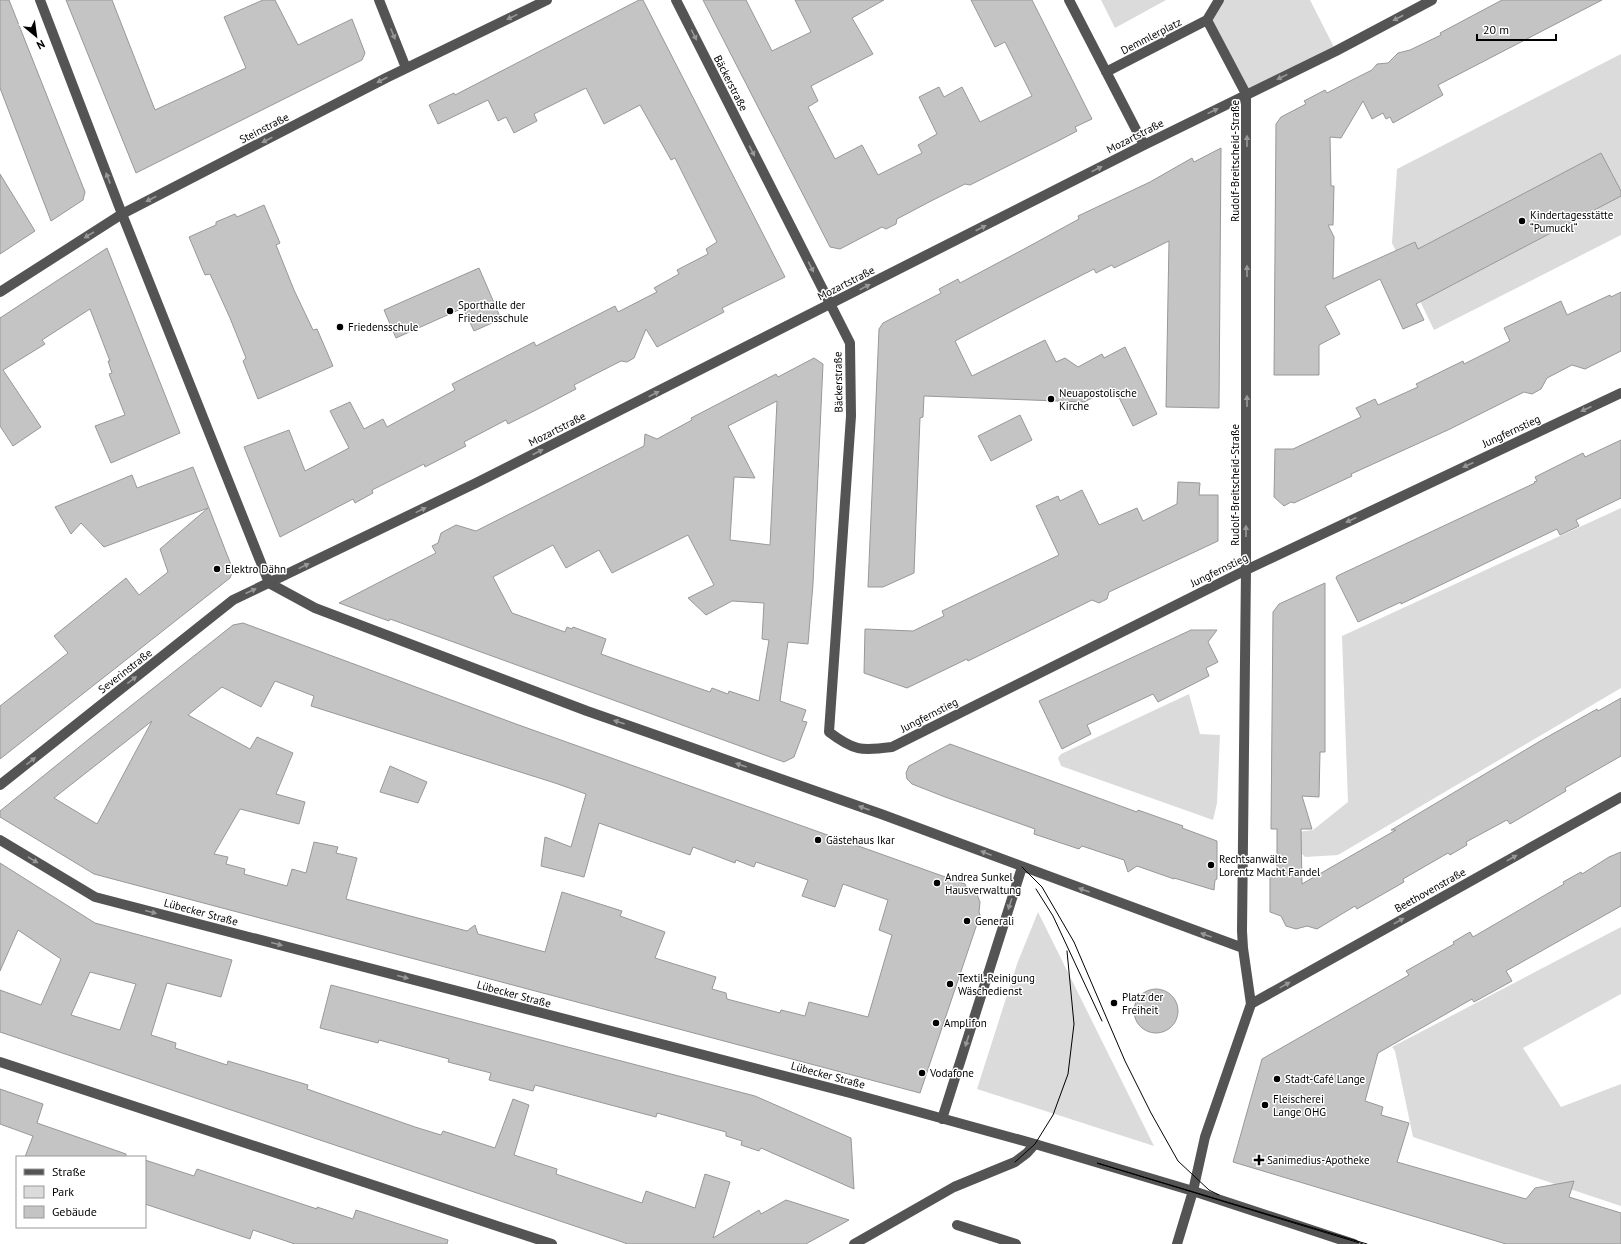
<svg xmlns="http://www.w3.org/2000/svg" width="1621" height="1244" font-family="'PT Sans',sans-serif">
<rect width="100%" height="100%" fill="#fff"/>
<path fill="#dbdbdb" d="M 1101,0 L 1166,0 L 1115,28 Z
M 1221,0 L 1310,0 L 1336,51 L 1246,94 L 1207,20 Z
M 1621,54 L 1621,235 L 1434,330 L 1392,243 L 1397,169 Z
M 1621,508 L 1621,688 L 1338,855 L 1305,857 L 1283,834 L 1313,830 L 1348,802 L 1342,636 Z
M 1189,694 L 1200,734 L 1220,735 L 1217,803 L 1213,820 L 1061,766 L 1058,758 L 1061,754 Z
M 1038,912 L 1154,1146 L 977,1089 L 1017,964 Z
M 1621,927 L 1621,994 L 1523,1048 L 1561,1107 L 1621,1084 L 1621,1206 L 1413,1137 L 1395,1051 L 1392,1047 Z"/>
<path fill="#c4c4c4" stroke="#989898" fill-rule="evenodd" d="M 0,0 L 9,0 L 85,192 L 83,200 L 51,221 L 0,88 Z
M 66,0 L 112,0 L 155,110 L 246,68 L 224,17 L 263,0 L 275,0 L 298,45 L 352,19 L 365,53 L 362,60 L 136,173 Z
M 639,0 L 643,0 L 785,277 L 722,308 L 724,312 L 657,347 L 646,329 L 634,358 L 627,362 L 621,361 L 574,385 L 576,389 L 534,411 L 508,424 L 506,420 L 464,442 L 466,446 L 425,467 L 424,464 L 372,490 L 373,493 L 355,503 L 353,499 L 280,537 L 244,447 L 289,430 L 305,471 L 349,448 L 330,411 L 350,402 L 364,429 L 383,419 L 387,427 L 455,390 L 452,384 L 534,342 L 536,346 L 615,306 L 618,312 L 657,292 L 654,288 L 679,274 L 677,270 L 708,254 L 706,249 L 717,242 L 675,158 L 671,160 L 640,105 L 604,124 L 586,88 L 534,114 L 537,121 L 514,133 L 506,117 L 498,121 L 488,100 L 438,124 L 429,105 L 454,93 L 455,95 Z
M 703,0 L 746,0 L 772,51 L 811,32 L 795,0 L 884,0 L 852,18 L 873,54 L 811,86 L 818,101 L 808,107 L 835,159 L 862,145 L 878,175 L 922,153 L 918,145 L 937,134 L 919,97 L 939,87 L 944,97 L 962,87 L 980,122 L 1032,96 L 1005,42 L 995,47 L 971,0 L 1032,0 L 1092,119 L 1075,127 L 1077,131 L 1058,141 L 970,185 L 965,184 L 931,201 L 897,219 L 896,224 L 886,229 L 882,227 L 840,249 L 830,247 Z
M 1502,0 L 1602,0 L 1438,85 L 1443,95 L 1393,123 L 1390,117 L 1386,119 L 1383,113 L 1372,119 L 1363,101 L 1341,138 L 1330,137 L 1331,186 L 1334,186 L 1333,225 L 1328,225 L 1334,237 L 1333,279 L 1415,242 L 1418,249 L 1601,153 L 1621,191 L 1621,196 L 1416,304 L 1424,320 L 1403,329 L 1380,279 L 1325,306 L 1340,334 L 1319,345 L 1319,375 L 1274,375 L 1276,124 L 1281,117 L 1306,104 L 1304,101 L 1325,90 L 1327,93 L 1352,80 L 1372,70 L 1377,64 L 1388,63 L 1398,53 L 1410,50 L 1441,35 L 1440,33 Z
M 1221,148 L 1219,408 L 1166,407 L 1169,241 L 1114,268 L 1112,265 L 1096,273 L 1094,269 L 1031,301 L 955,341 L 972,376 L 1045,340 L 1056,362 L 1065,358 L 1078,367 L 1102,354 L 1104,358 L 1125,347 L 1157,414 L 1133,426 L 1114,387 L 1084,402 L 924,396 L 923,417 L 920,418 L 914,573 L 883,587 L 868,587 L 879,329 L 883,323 L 941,293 L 939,289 L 958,279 L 960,283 L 1026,248 L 1079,219 L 1078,216 L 1150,182 L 1192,158 L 1194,162 Z
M 0,174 L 35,231 L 0,254 Z
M 264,205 L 280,243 L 276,245 L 294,290 L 313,330 L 317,329 L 333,366 L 258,399 L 243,361 L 246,358 L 230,318 L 210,274 L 205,275 L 189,237 L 216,225 L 216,222 L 235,214 L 237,217 Z
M 107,248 L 180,433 L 111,463 L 95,426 L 125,415 L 109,374 L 112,373 L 108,361 L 110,361 L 90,309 L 42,340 L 45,344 L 3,370 L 41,427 L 13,446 L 0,426 L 0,318 Z
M 479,268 L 501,319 L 474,331 L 463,308 L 396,338 L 384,310 Z
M 1621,292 L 1621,351 L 1585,369 L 1572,365 L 1547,378 L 1541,389 L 1532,394 L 1524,392 L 1450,429 L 1351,474 L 1352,476 L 1294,503 L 1291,502 L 1284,506 L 1274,497 L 1275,449 L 1293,449 L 1361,417 L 1356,408 L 1375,399 L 1378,405 L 1418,387 L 1416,384 L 1463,361 L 1464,364 L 1510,341 L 1504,328 L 1561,301 L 1567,315 L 1610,295 L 1611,297 Z
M 814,358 L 823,364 L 813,584 L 808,644 L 788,642 L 780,701 L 806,710 L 802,721 L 807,722 L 794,757 L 784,762 L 390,619 L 389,621 L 339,603 L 436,553 L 432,546 L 438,543 L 441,533 L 456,525 L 476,531 L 644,446 L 645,434 L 657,439 L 692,420 L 691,418 L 776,374 L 778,377 ZM 777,401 L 770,545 L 730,540 L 734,477 L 755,478 L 728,426 ZM 688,535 L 714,585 L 688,598 L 706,615 L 732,601 L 764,603 L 762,639 L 769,640 L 759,701 L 729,691 L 728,694 L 712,688 L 710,692 L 643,669 L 601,654 L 606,639 L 573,627 L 572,629 L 567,627 L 565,632 L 512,613 L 493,577 L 553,545 L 566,568 L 599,550 L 612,573 Z
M 1020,415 L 1032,440 L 991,461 L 978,436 Z
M 1621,440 L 1621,498 L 1576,520 L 1579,526 L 1560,535 L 1557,529 L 1401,604 L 1401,602 L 1358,622 L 1336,578 L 1337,576 L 1535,483 L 1534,482 L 1537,481 L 1535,477 L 1583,453 L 1585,457 Z
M 193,467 L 233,570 L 230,578 L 0,759 L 0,706 L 68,653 L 54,636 L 126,578 L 139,595 L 168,572 L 160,549 L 208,508 L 104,547 L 81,523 L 71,534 L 55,507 L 132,475 L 137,488 Z
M 1178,482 L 1200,483 L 1199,495 L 1218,495 L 1218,541 L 1109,592 L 1107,599 L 1099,603 L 1092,600 L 968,661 L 967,659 L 907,688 L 864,673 L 865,629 L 913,631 L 944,616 L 942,611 L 1059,555 L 1036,506 L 1058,496 L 1060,501 L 1082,490 L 1099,525 L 1137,508 L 1143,521 L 1177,504 Z
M 1325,583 L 1325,752 L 1320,752 L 1319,797 L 1302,796 L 1312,829 L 1301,829 L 1302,884 L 1396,830 L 1391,830 L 1542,740 L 1597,709 L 1598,711 L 1621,698 L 1621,756 L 1565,788 L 1566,791 L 1510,824 L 1507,820 L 1505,821 L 1466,842 L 1467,845 L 1450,855 L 1448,853 L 1429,864 L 1403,879 L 1404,882 L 1357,909 L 1355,906 L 1317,929 L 1307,926 L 1296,929 L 1286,926 L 1281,916 L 1270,912 L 1270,871 L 1277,871 L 1277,829 L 1271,829 L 1273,612 L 1279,604 Z
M 243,623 L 516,724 L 965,884 L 967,889 L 976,892 L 980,902 L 979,912 L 980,915 L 920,1093 L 94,874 L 0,817 L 0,811 L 89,739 L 233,625 ZM 275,681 L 314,696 L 311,706 L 555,783 L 586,794 L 571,847 L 545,837 L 541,866 L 584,877 L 599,823 L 690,855 L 693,847 L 735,863 L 736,860 L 754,867 L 756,862 L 808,880 L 802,896 L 835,907 L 843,884 L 888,900 L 879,930 L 892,935 L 868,1017 L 809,1002 L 805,1016 L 781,1010 L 780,1013 L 727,999 L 726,993 L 712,989 L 716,977 L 655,958 L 665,932 L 620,916 L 622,911 L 562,892 L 545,952 L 478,934 L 475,925 L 467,931 L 346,899 L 357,858 L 336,853 L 338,847 L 314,842 L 306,873 L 292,869 L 287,886 L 244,874 L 245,869 L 226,864 L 228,857 L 214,854 L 240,809 L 299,824 L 305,802 L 276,794 L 293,753 L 257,737 L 250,749 L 188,715 L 222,687 L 261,707 ZM 152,721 L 97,824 L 54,798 Z
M 1191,630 L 1217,630 L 1208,642 L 1218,662 L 1206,668 L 1209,676 L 1158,702 L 1153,694 L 1087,725 L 1091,734 L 1062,749 L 1039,701 Z
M 950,744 L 1137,812 L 1138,810 L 1183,826 L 1182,828 L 1217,841 L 1217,879 L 1215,880 L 1214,890 L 1174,878 L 1174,879 L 1137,866 L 1128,872 L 1124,860 L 1082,846 L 1079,849 L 1034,834 L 1035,829 L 945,797 L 912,784 L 907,779 L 906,773 L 909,766 Z
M 390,766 L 427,782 L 418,803 L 380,792 Z
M 1621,852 L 1621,906 L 1506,971 L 1512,981 L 1474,1002 L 1472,999 L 1378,1053 L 1365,1101 L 1383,1107 L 1381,1115 L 1409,1123 L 1397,1162 L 1526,1199 L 1535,1188 L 1574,1181 L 1569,1197 L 1621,1213 L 1621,1244 L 1506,1244 L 1233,1162 L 1262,1059 L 1409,975 L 1406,971 L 1454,944 L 1453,942 L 1470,932 L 1473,937 L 1564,884 L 1563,882 L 1581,872 L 1582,874 L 1609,857 Z
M 0,863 L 95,923 L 232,960 L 221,997 L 167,983 L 151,1035 L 176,1043 L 175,1048 L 227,1065 L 228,1061 L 308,1085 L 307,1089 L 415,1127 L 441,1135 L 443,1131 L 495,1148 L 513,1099 L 529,1105 L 514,1155 L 557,1169 L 556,1174 L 642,1203 L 646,1191 L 695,1208 L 705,1174 L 730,1182 L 713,1238 L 759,1210 L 761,1214 L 786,1200 L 849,1220 L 806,1244 L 628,1244 L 0,1032 L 0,990 L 41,1005 L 61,959 L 18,930 L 0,971 ZM 90,972 L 136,984 L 120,1030 L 71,1015 Z
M 331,985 L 755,1096 L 851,1138 L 854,1189 L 761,1148 L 759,1151 L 741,1145 L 742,1141 L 726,1136 L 726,1132 L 657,1113 L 656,1117 L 535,1085 L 533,1091 L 489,1080 L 491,1073 L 448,1062 L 449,1059 L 379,1040 L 378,1043 L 320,1028 Z
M1134 1011a22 22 0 1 1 44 0a22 22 0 1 1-44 0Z
M 0,1089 L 43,1104 L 37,1123 L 126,1154 L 126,1157 L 25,1157 L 33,1136 L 0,1124 Z
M 145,1160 L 194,1176 L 197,1169 L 317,1209 L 317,1207 L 353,1219 L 356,1210 L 448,1240 L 447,1244 L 295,1244 L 253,1230 L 250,1239 L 145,1204 Z"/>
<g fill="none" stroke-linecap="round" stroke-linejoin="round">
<path stroke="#545454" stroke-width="10" d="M 40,0 L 122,214 L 269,583 L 315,608 L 587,711 L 881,814 L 1243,948
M 379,0 L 406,68
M 676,0 L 850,343 L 851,416 L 829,732 C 854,751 861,751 892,747 L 1246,570 L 1621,393
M 1069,0 L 1144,145
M 1106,72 L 1207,20
M 0,292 L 122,214 L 386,78 L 547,0
M 0,785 L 233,600 L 476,483 L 1144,145 L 1336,51 L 1432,0
M 0,840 L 95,897 L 850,1093 L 1035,1144 L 1193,1191 L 1354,1244
M 1251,1004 L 1621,797
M 0,1062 L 552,1244
M 942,1119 L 1022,867
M 957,1225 L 1016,1244
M 854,1244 L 954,1187 L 1015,1162 L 1027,1153 L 1035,1144
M 1177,1244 L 1193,1191 L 1205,1137 L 1251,1004 L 1243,948 L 1242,931 L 1246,570 L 1246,94 L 1207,20 L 1219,0"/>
<path stroke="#000" stroke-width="1" d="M 1022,867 L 1042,887 L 1074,942 L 1125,1061 L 1151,1113 L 1178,1161 L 1209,1190 L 1219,1195
M 1036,889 L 1053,916 L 1102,1021
M 1015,1162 L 1035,1144 L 1053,1115 L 1068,1074 L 1074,1024 L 1067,951
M 1363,1244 L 1097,1163 L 1367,1244"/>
</g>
<defs><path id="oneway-solid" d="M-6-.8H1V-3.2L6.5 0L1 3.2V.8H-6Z"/></defs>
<g fill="#989898">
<use href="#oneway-solid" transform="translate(512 17) rotate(154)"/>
<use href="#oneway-solid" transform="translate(1398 18) rotate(152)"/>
<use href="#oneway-solid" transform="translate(393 34) rotate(68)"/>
<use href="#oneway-solid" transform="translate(694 35) rotate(63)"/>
<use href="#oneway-solid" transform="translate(1282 77) rotate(154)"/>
<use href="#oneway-solid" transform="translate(382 80) rotate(153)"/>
<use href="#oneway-solid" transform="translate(1213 111) rotate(-26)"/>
<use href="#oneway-solid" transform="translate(267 140) rotate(153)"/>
<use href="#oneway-solid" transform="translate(1247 141) rotate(-90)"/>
<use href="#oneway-solid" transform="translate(752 151) rotate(63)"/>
<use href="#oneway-solid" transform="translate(1097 169) rotate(-27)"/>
<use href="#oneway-solid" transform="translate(108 178) rotate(-111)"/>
<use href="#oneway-solid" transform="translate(151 199) rotate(153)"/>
<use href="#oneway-solid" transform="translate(981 228) rotate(-27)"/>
<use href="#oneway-solid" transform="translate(89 235) rotate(148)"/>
<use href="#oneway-solid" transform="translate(811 267) rotate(63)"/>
<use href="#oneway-solid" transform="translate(1247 271) rotate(-90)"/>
<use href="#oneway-solid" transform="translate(865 287) rotate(-27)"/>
<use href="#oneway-solid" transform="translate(654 394) rotate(-27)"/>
<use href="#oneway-solid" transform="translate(1247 401) rotate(-90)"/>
<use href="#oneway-solid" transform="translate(1586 409) rotate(155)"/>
<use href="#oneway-solid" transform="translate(538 452) rotate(-27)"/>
<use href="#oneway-solid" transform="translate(1468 465) rotate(155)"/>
<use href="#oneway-solid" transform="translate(421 510) rotate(-26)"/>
<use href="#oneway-solid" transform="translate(1351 520) rotate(155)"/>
<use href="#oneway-solid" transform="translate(1246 531) rotate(-90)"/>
<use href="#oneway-solid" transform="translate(304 566) rotate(-26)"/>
<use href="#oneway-solid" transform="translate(251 591) rotate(-25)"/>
<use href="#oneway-solid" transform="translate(132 680) rotate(-38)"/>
<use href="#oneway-solid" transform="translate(619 722) rotate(-161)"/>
<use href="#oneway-solid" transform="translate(31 761) rotate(-38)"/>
<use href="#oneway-solid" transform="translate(741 765) rotate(-161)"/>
<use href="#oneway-solid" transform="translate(864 808) rotate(-160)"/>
<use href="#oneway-solid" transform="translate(986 853) rotate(-159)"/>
<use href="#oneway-solid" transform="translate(1512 858) rotate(-29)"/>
<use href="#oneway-solid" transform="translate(33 860) rotate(31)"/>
<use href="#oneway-solid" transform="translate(1084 890) rotate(-160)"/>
<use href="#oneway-solid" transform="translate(1010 904) rotate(108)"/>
<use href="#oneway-solid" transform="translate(151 912) rotate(15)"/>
<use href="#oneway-solid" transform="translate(1399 921) rotate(-29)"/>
<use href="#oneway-solid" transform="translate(1206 935) rotate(-160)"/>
<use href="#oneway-solid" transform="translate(277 944) rotate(15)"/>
<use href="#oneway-solid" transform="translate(403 977) rotate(15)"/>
<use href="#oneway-solid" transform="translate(1285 985) rotate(-29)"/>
<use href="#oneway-solid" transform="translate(967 1041) rotate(108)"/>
</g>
<g fill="#000" stroke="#fff" stroke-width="1.5">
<circle cx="1522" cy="221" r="4"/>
<circle cx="450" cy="311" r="4"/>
<circle cx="340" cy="327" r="4"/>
<circle cx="1051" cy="399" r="4"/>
<circle cx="217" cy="569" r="4"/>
<circle cx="818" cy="840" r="4"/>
<circle cx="1211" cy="865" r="4"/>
<circle cx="937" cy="883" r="4"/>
<circle cx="967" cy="921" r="4"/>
<circle cx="950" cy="984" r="4"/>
<circle cx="1114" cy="1003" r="4"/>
<circle cx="936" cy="1023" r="4"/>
<circle cx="922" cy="1073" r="4"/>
<circle cx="1277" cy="1079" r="4"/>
<circle cx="1265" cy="1105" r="4"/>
<path d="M1257 1154h4v4h4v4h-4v4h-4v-4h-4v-4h4z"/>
</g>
<g text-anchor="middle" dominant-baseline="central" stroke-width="3" stroke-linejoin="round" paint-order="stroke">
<g font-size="11" fill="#000" stroke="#fff">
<text transform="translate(1151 36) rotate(-27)">Demmlerplatz</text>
<text transform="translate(731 83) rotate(63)">Bäckerstraße</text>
<text transform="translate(264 128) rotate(-27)">Steinstraße</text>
<text transform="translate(1135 136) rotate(-27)">Mozartstraße</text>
<text transform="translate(1235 161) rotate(-90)">Rudolf-Breitscheid-Straße</text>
<text transform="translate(846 283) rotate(-27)">Mozartstraße</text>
<text transform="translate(838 382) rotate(-91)">Bäckerstraße</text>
<text transform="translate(557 429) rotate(-27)">Mozartstraße</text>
<text transform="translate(1511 431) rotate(-25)">Jungfernstieg</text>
<text transform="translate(1235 485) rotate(-90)">Rudolf-Breitscheid-Straße</text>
<text transform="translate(1219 570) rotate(-26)">Jungfernstieg</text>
<text transform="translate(125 671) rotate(-38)">Severinstraße</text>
<text transform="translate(929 715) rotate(-27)">Jungfernstieg</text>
<text transform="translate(1430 890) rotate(-29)">Beethovenstraße</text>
<text transform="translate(201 912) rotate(15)">Lübecker Straße</text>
<text transform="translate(514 994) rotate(15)">Lübecker Straße</text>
<text transform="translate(828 1075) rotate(15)">Lübecker Straße</text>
</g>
<g font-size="11" fill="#000" stroke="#fff" text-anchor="start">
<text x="1530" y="215">Kindertagesstätte<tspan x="1530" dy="13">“Pumuckl“</tspan></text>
<text x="458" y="305">Sporthalle der<tspan x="458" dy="13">Friedensschule</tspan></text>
<text x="348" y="327">Friedensschule</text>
<text x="1059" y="393">Neuapostolische<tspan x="1059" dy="13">Kirche</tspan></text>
<text x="225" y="569">Elektro Dähn</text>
<text x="826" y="840">Gästehaus Ikar</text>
<text x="1219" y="859">Rechtsanwälte<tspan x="1219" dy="13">Lorentz Macht Fandel</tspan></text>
<text x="945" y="877">Andrea Sunkel<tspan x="945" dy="13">Hausverwaltung</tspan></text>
<text x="975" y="921">Generali</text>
<text x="958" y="978">Textil-Reinigung<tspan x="958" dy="13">Wäschedienst</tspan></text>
<text x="1122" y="997">Platz der<tspan x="1122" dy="13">Freiheit</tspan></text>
<text x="944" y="1023">Amplifon</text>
<text x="930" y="1073">Vodafone</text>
<text x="1285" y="1079">Stadt-Café Lange</text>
<text x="1273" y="1099">Fleischerei<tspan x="1273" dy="13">Lange OHG</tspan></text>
<text x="1267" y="1160">Sanimedius-Apotheke</text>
</g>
</g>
<rect x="16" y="1156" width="130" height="72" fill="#ffffff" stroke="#999999"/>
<rect x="24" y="1169" width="20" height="6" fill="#545454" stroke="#999999"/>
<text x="52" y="1176" font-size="12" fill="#000000">Straße</text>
<rect x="24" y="1186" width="20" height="12" fill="#dbdbdb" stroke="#999999"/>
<text x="52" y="1196" font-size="12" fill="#000000">Park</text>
<rect x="24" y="1206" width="20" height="12" fill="#c4c4c4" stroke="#999999"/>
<text x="52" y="1216" font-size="12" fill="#000000">Gebäude</text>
<g transform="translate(36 36) rotate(151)" stroke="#ffffff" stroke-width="3" paint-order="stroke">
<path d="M0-3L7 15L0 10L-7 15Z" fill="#000000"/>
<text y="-6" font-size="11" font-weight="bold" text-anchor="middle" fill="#000000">N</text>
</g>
<path d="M1477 34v6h79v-6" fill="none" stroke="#000000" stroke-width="2"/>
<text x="1483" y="34" font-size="12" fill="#000000" stroke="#ffffff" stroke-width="3" paint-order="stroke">20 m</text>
</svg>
